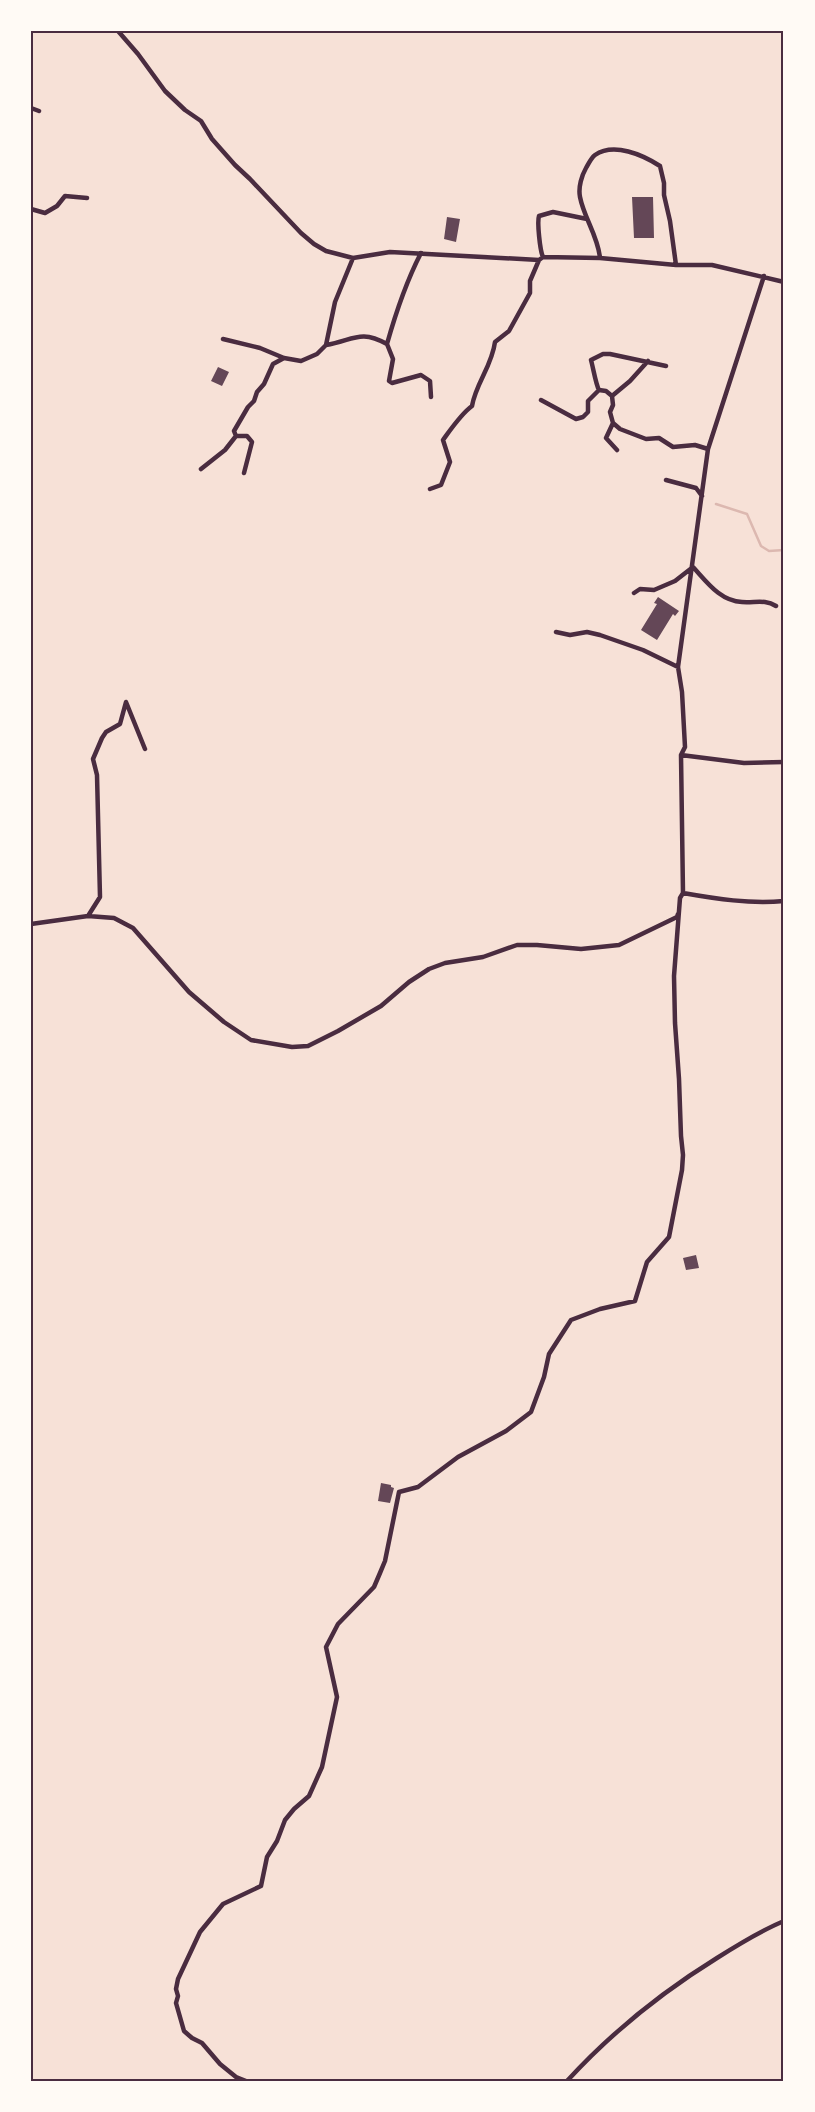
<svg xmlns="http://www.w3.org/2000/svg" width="815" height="2112" font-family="'Noto Sans',sans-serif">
<rect width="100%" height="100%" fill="#f7e1d7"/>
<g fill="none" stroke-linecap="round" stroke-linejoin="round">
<path stroke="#dcb8b0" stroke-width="2.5" d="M 716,504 L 747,514 L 761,546 L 769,551 L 784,550"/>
</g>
<path fill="#644757" d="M 632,197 L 653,197 L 654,238 L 634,238 Z
M 447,217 L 460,219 L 456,242 L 444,239 Z
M 218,367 L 229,372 L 222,386 L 211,381 Z
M 658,597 L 679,611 L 675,616 L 673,614 L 657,640 L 641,630 L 657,604 L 654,603 Z
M 696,1255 L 699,1268 L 686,1270 L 683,1258 Z
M 381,1483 L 391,1485 L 391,1487 L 394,1488 L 390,1503 L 378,1501 Z"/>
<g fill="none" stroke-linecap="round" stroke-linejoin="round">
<path stroke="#4a2c40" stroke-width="4.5" d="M 118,31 L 138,54 L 165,91 L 185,110 L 201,121 L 212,139 L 235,165 L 250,179 L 301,233 L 314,244 L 326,251 L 353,258 L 390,252 L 539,260 L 543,257 L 600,258 L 676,265 L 712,265 L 784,282
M 31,108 L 39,111
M 31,209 L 45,213 L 57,206 L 65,196 L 87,198
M 543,257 C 540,251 537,222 539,216 L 553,212 L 587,219
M 600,258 C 598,236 584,218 580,197 C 578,187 582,175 586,168 C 589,163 591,158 595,155 C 614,142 643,155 660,166 L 664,183 L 664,195 L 670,221 L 676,265
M 223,339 L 260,348 L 284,358 L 301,361 L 317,354 L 326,345 L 335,302 L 353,258
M 387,344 C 396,312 406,282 421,253
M 326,345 C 354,340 360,329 387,344 L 393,359 L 389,381 L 392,383 L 421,375 L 430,381 L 431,397
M 666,366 L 610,354 L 603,354 L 591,360 C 593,367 596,385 599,390 L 606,391 L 612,396 L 613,405 L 610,412 L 613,423 L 620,429 L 646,439 L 659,438 L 673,447 L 695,445 L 708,449
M 612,396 L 630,381 L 648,361
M 541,400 L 576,419 L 583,417 L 588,412 L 588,401 L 599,390
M 613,423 L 606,438 L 617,450
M 236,436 L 247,436 L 252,442 L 244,473
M 201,469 L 225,450 L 236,436 L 234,431 L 248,407 L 254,401 L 257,392 L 264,384 L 273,364 L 284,358
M 666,480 L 696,488 L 702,496
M 430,489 L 441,485 L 450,462 L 443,440 C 451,429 461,414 472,406 C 476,383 492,366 495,342 L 509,331 L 530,293 L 530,281 L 539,260
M 634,593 L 640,589 L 654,590 L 675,581 L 693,567 C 707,582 720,601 742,602 C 755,603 765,599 776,606
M 556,632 L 570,635 L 587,632 L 600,635 L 643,650 L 678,667
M 681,755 L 744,763 L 784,762
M 683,893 C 717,899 749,904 784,901
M 88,916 L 100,897 L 97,775 L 93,759 L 102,738 L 106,732 L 120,724 L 126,702 L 145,749
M 31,924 L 88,916 L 114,918 L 133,928 L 189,992 L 224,1022 L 251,1040 L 292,1047 L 308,1046 L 338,1031 L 381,1006 L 409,982 L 429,969 L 445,963 L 483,957 L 517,945 L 537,945 L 581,949 L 619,945 L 677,917 L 678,914
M 246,2081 L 236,2077 L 220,2064 L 202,2043 L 192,2038 L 184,2031 L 176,2003 L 178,1996 L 176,1989 L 178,1979 L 200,1932 L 223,1904 L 261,1886 L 267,1857 L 277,1841 L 285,1820 L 294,1809 L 309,1796 L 322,1767 L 337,1697 L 326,1647 L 338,1624 L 374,1587 L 380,1573 L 385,1561 L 399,1492 L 418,1487 L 458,1457 L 506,1431 L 531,1412 L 544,1377 L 549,1354 L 571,1320 L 600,1309 L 635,1301 L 647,1262 L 669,1237 L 682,1170 L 683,1155 L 681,1136 L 679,1079 L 675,1023 L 674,976 L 680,898 L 683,893 L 681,755 L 685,747 L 682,692 L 678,667 L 708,449 L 764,276
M 567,2081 C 611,2033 662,1992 717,1958 C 739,1944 760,1931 784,1921"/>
</g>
<rect width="815" height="2112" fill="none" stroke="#fffaf5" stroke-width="65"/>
<rect x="32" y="32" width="750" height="2048" fill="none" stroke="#4a2c40" stroke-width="2"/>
</svg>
